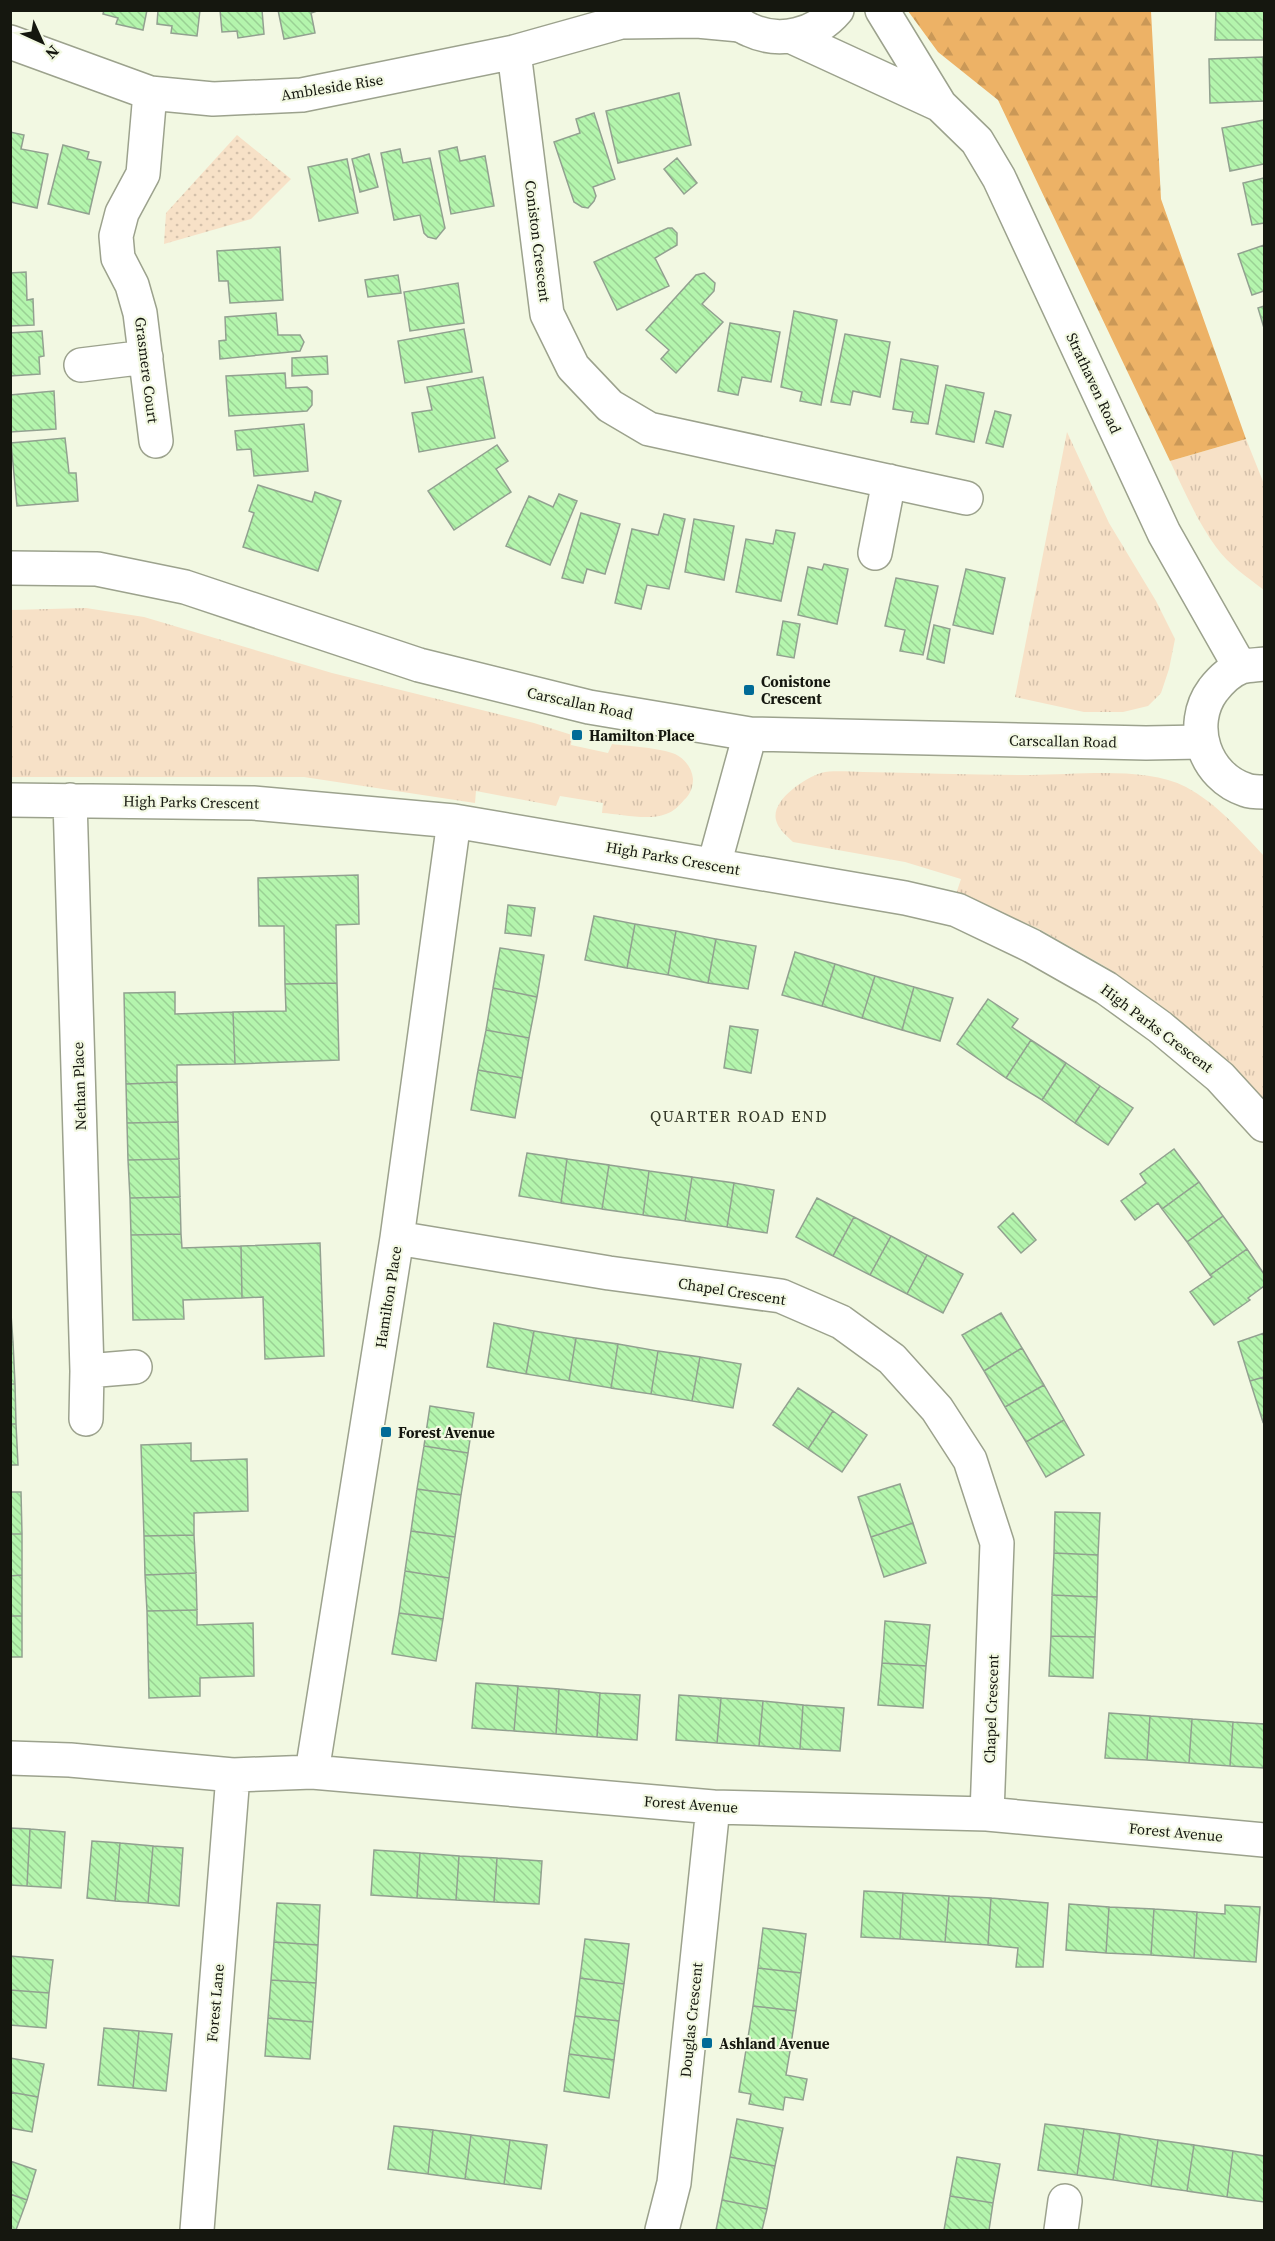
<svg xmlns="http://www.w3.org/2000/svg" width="1275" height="2241" font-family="'Source Serif 4',serif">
<defs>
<pattern id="grass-tufts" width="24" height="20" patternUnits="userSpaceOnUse" patternTransform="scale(1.5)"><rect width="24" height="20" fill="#f7e1c7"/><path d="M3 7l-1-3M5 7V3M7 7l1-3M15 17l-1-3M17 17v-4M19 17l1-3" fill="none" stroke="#d3c0aa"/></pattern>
<pattern id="forest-firs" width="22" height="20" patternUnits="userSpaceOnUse" patternTransform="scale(1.5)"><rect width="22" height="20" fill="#edb266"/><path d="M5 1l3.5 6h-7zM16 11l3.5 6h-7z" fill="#ca9857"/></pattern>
<pattern id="park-dots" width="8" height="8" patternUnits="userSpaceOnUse" patternTransform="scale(1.5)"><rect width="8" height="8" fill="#f7e1c7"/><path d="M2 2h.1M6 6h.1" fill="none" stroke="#d3c0aa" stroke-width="1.8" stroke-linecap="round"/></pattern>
<pattern id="building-back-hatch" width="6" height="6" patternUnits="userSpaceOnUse" patternTransform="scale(1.5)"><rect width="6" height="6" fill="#b4f5ad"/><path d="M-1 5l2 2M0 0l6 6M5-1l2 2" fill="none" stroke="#9ad194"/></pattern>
</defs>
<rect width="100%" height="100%" fill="#f2f8e2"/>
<path fill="url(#grass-tufts)" d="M 1067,432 L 1109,523 L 1156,601 L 1175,639 L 1169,669 L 1161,693 L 1148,706 L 1123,712 L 1084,712 L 1015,697 Z
M 1246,439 L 1264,484 L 1264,590 C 1247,577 1229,565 1216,547 C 1197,521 1184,490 1170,461 Z
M 86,608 L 144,617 L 332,673 L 534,723 L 572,735 L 571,745 L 608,753 L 612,744 C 628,746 661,748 675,754 C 685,759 692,768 693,779 C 693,787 690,795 684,800 C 680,805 673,812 666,814 C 648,821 621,814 602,813 L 603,803 L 560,796 L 556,806 L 476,791 L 475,803 L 304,777 L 11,777 L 11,610 Z
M 863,772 C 919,773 976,775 1032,775 C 1077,775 1145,766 1186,787 C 1216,803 1241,831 1264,856 L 1264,1108 L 1176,1020 L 1106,967 L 1037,928 L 956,894 L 961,879 L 905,862 L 793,842 C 787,836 778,829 776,820 C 771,800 805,778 821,773 C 833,770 850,772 863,772 Z"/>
<path fill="url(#forest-firs)" d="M 908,11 L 1151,11 L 1161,199 L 1246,439 L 1170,461 L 998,100 L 938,52 Z"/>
<path fill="url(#park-dots)" d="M 237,135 L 291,179 L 251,219 L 164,244 L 166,213 Z"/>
<path fill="url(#building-back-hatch)" stroke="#92a190" stroke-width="1.5" d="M 104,10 L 147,10 L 143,30 L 116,24 L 118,18 L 103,14 Z
M 158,10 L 200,10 L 197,36 L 171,33 L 172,26 L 157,24 Z
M 220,10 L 262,10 L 264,34 L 238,38 L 237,31 L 222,32 Z
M 278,10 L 320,10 L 311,13 L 315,33 L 284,39 Z
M 1216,10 L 1264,10 L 1264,40 L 1215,40 Z
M 1263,57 L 1264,101 L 1210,103 L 1209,59 Z
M 679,93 L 691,145 L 618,163 L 606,111 Z
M 594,113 L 615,179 L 593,187 L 596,196 L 594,201 L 588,208 L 582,207 L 574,202 L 554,142 L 580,133 L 576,119 Z
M 1264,120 L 1264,164 L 1230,171 L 1222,128 Z
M 10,132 L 24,135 L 21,149 L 48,154 L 37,208 L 10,202 Z
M 63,145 L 89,152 L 87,159 L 101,162 L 89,214 L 48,204 Z
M 457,147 L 460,161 L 485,156 L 494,206 L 451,214 L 439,151 Z
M 400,149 L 403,163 L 430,158 L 445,228 L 436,239 L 428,237 L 424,233 L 420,215 L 394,220 L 381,153 Z
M 369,154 L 378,187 L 360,192 L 352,159 Z
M 677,158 L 697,183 L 684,194 L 664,169 Z
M 347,159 L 358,213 L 319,221 L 308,167 Z
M 1264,178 L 1264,223 L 1252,225 L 1243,183 Z
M 668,228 L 672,228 L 677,233 L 677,245 L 655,258 L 669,286 L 617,310 L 594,262 Z
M 1264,245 L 1264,291 L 1252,295 L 1238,254 Z
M 280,247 L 283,300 L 230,303 L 228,281 L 219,281 L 217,251 Z
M 26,272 L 27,300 L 33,299 L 34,325 L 10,326 L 10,273 Z
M 704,273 L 715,283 L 714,291 L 702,304 L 723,322 L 676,373 L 661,359 L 669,350 L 646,330 L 696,275 Z
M 398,275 L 401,293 L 368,297 L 365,280 Z
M 458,283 L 464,323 L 410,331 L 404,292 Z
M 1264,306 L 1264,328 L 1258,308 Z
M 794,311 L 837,320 L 821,405 L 800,401 L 802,392 L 781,387 Z
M 276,313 L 278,335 L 300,335 L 304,342 L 300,351 L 220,359 L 219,341 L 226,340 L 225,317 Z
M 730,323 L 780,332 L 771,382 L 742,377 L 738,395 L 718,391 Z
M 464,329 L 472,372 L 405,383 L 398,341 Z
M 42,331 L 44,356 L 39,357 L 40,374 L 10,376 L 10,333 Z
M 845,334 L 890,342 L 880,397 L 853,391 L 850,405 L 831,402 Z
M 327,356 L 328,374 L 292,376 L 292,358 Z
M 901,359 L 938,366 L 928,424 L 911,422 L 913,412 L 893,409 Z
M 285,373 L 286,388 L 307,387 L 312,391 L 312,405 L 307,411 L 229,416 L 226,376 Z
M 483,377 L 495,438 L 419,452 L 412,413 L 432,410 L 427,387 Z
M 946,385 L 984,393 L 974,442 L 936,434 Z
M 54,391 L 56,429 L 10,432 L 10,395 Z
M 995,411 L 1011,415 L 1003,447 L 986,443 Z
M 304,424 L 308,471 L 254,476 L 251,449 L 237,450 L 235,431 Z
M 65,438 L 69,473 L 76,473 L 78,501 L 17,506 L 11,443 Z
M 497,445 L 508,461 L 496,469 L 511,492 L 454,530 L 428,491 Z
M 258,485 L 312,502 L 315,492 L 341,501 L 318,571 L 243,547 L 254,513 L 249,511 Z
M 559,494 L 577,501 L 550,565 L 506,546 L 529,496 L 553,507 Z
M 581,513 L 620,524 L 605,574 L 587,569 L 583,583 L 562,578 Z
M 664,514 L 685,519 L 669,589 L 647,585 L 641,609 L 615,603 L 632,529 L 658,535 Z
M 694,519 L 734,526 L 724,580 L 685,572 Z
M 776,530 L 795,533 L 781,601 L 736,592 L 746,539 L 773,544 Z
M 824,564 L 848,569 L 837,624 L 798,615 L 808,567 L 822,570 Z
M 966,569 L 1005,578 L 993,634 L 953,625 Z
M 896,578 L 938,586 L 923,655 L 900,651 L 905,630 L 885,626 Z
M 783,621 L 800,624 L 794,658 L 777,655 Z
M 934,625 L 950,629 L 944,663 L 927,659 Z
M 358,875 L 359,924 L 336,925 L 337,983 L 285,984 L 284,926 L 259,926 L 258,878 Z
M 508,905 L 535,908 L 531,936 L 505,933 Z
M 594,916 L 635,924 L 627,968 L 585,960 Z
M 635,924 L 676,931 L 668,975 L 627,968 Z
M 676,931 L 716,939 L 708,983 L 668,975 Z
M 716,939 L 756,946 L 748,989 L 708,983 Z
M 500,948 L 544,955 L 537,997 L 493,988 Z
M 795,952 L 835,964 L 822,1006 L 782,995 Z
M 835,964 L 875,976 L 862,1018 L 822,1006 Z
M 875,976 L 914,987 L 902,1030 L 862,1018 Z
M 337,983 L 339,1060 L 235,1064 L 233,1012 L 286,1011 L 285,984 Z
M 914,987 L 953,998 L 940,1041 L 902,1030 Z
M 493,988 L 537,997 L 529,1038 L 486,1030 Z
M 175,992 L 175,1014 L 233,1012 L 235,1064 L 177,1065 L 177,1082 L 126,1084 L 124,993 Z
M 988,999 L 1018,1019 L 1012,1027 L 1031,1040 L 1006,1078 L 957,1044 Z
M 730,1026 L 758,1030 L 751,1073 L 724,1068 Z
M 486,1030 L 529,1038 L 522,1078 L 478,1070 Z
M 1031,1040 L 1066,1063 L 1042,1100 L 1006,1078 Z
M 1066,1063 L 1100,1086 L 1075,1123 L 1042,1100 Z
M 478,1070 L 522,1078 L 515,1118 L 471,1110 Z
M 177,1082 L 178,1122 L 127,1123 L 126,1084 Z
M 1100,1086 L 1133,1108 L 1108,1145 L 1075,1123 Z
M 178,1122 L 179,1159 L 128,1160 L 127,1123 Z
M 1174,1149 L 1199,1182 L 1162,1209 L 1158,1203 L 1135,1220 L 1121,1201 L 1146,1183 L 1140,1174 Z
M 527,1153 L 567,1159 L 561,1203 L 519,1196 Z
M 179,1159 L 180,1197 L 130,1198 L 128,1160 Z
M 567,1159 L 609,1165 L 602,1209 L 561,1203 Z
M 609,1165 L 649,1171 L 643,1215 L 602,1209 Z
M 649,1171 L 692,1177 L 685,1221 L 643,1215 Z
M 692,1177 L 734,1183 L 727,1227 L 685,1221 Z
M 1199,1182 L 1223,1216 L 1187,1242 L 1162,1209 Z
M 734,1183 L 774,1190 L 767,1233 L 727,1227 Z
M 180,1197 L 181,1234 L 131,1235 L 130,1198 Z
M 817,1198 L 854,1217 L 833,1256 L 796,1237 Z
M 1013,1213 L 1036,1240 L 1021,1253 L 998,1227 Z
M 1223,1216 L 1247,1249 L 1210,1275 L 1187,1242 Z
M 854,1217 L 891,1236 L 870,1275 L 833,1256 Z
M 181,1234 L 182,1248 L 241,1246 L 242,1298 L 183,1300 L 184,1319 L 133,1320 L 131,1235 Z
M 891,1236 L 927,1255 L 907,1294 L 870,1275 Z
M 320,1243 L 324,1356 L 265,1359 L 263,1297 L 242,1298 L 241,1246 Z
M 1247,1249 L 1264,1274 L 1264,1286 L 1248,1298 L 1250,1300 L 1214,1325 L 1190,1292 L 1212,1277 L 1210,1275 Z
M 927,1255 L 963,1274 L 943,1313 L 907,1294 Z
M 10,1300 L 13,1342 L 10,1342 Z
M 1001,1313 L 1022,1348 L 984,1371 L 962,1335 Z
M 494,1323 L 534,1331 L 526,1374 L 487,1367 Z
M 534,1331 L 576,1338 L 569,1381 L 526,1374 Z
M 1264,1333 L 1264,1377 L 1250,1381 L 1238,1342 Z
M 576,1338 L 618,1344 L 611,1388 L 569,1381 Z
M 10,1342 L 13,1342 L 15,1384 L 10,1384 Z
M 618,1344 L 658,1351 L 651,1394 L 611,1388 Z
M 1022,1348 L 1044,1385 L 1005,1407 L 984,1371 Z
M 658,1351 L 700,1357 L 692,1401 L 651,1394 Z
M 700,1357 L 741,1364 L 733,1408 L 692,1401 Z
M 1264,1377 L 1264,1421 L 1263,1422 L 1250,1381 Z
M 10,1384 L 15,1384 L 16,1424 L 10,1424 Z
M 1044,1385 L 1064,1420 L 1026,1442 L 1005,1407 Z
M 798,1388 L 833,1411 L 808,1449 L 773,1425 Z
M 430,1406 L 474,1413 L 468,1453 L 424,1446 Z
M 833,1411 L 867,1435 L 842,1472 L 808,1449 Z
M 1064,1420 L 1084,1455 L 1046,1477 L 1026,1442 Z
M 10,1424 L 16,1424 L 18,1465 L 10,1465 Z
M 191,1443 L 191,1461 L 247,1459 L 248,1511 L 194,1513 L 194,1535 L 144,1536 L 141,1445 Z
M 424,1446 L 468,1453 L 461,1495 L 417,1489 Z
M 900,1484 L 913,1523 L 871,1537 L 858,1497 Z
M 417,1489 L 461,1495 L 455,1537 L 411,1531 Z
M 10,1492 L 21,1492 L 22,1534 L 10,1534 Z
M 1055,1512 L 1100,1513 L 1098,1555 L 1054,1553 Z
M 913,1523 L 926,1563 L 884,1577 L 871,1537 Z
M 411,1531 L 455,1537 L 449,1578 L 405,1571 Z
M 10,1534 L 22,1534 L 22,1575 L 10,1576 Z
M 194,1535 L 196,1573 L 145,1575 L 144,1536 Z
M 1054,1553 L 1098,1555 L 1097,1597 L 1052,1595 Z
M 405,1571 L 449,1578 L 443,1619 L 399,1613 Z
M 196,1573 L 197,1610 L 147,1611 L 145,1575 Z
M 22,1575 L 22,1616 L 10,1616 L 10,1576 Z
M 1052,1595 L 1097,1597 L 1095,1637 L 1051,1636 Z
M 197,1610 L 197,1625 L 253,1623 L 254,1676 L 200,1678 L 200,1696 L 149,1698 L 147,1611 Z
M 399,1613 L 443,1619 L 436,1661 L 392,1654 Z
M 10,1616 L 22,1616 L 22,1657 L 10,1657 Z
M 885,1621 L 930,1625 L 926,1666 L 882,1663 Z
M 1051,1636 L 1095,1637 L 1093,1678 L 1049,1676 Z
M 882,1663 L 926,1666 L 923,1708 L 878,1705 Z
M 476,1683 L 518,1686 L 514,1731 L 472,1728 Z
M 518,1686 L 559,1689 L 556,1734 L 514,1731 Z
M 559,1689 L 600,1693 L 597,1737 L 556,1734 Z
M 600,1693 L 640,1695 L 637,1740 L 597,1737 Z
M 679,1695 L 721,1698 L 717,1743 L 676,1740 Z
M 721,1698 L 763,1701 L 759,1746 L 717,1743 Z
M 763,1701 L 803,1705 L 800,1749 L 759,1746 Z
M 803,1705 L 844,1708 L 840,1751 L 800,1749 Z
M 1109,1713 L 1150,1716 L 1147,1760 L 1105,1758 Z
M 1150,1716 L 1192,1719 L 1189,1763 L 1147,1760 Z
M 1192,1719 L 1233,1722 L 1230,1766 L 1189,1763 Z
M 1233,1722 L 1264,1724 L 1264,1768 L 1230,1766 Z
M 10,1828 L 30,1829 L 27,1886 L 10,1885 Z
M 30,1829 L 65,1832 L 61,1888 L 27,1886 Z
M 92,1841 L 120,1843 L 115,1901 L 87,1898 Z
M 120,1843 L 153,1846 L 148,1903 L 115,1901 Z
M 153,1846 L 183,1848 L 179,1906 L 148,1903 Z
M 374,1850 L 420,1853 L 417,1898 L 371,1895 Z
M 420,1853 L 459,1856 L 456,1900 L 417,1898 Z
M 459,1856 L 497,1858 L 494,1902 L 456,1900 Z
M 497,1858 L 542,1861 L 539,1904 L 494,1902 Z
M 864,1891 L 903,1893 L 900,1939 L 861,1937 Z
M 903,1893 L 949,1896 L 945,1942 L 900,1939 Z
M 949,1896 L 991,1898 L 988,1945 L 945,1942 Z
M 991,1898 L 1048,1903 L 1043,1967 L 1016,1967 L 1018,1948 L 988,1945 Z
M 277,1903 L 320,1905 L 318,1945 L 274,1942 Z
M 1069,1904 L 1109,1907 L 1106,1953 L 1066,1950 Z
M 1225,1905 L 1260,1907 L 1256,1962 L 1194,1958 L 1197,1912 L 1225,1914 Z
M 1109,1907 L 1154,1909 L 1151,1955 L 1106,1953 Z
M 1154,1909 L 1197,1912 L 1194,1958 L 1151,1955 Z
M 763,1928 L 806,1934 L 801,1973 L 758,1968 Z
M 585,1939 L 629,1944 L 624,1984 L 580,1978 Z
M 274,1942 L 318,1945 L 316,1983 L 271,1980 Z
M 10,1956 L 53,1960 L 49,1993 L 10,1990 Z
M 758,1968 L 801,1973 L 796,2011 L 753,2006 Z
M 580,1978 L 624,1984 L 619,2021 L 575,2016 Z
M 271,1980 L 316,1983 L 313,2022 L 268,2018 Z
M 10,1990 L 49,1993 L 46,2028 L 10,2025 Z
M 753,2006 L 796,2011 L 790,2051 L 747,2044 Z
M 575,2016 L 619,2021 L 614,2060 L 569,2054 Z
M 268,2018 L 313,2022 L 310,2059 L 265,2056 Z
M 104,2028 L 139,2031 L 133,2088 L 98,2085 Z
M 139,2031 L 172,2034 L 166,2091 L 133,2088 Z
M 747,2044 L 790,2051 L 786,2075 L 807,2079 L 803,2100 L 785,2097 L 783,2110 L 749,2104 L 751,2094 L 739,2092 Z
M 569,2054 L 614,2060 L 609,2098 L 564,2091 Z
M 10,2058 L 44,2064 L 38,2097 L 10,2092 Z
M 10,2092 L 38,2097 L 32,2132 L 10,2128 Z
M 737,2119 L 783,2128 L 775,2166 L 730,2157 Z
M 1045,2124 L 1084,2129 L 1077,2175 L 1038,2170 Z
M 394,2126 L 433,2130 L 428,2174 L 388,2169 Z
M 1084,2129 L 1120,2134 L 1113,2180 L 1077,2175 Z
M 433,2130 L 471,2135 L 465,2179 L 428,2174 Z
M 1120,2134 L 1158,2140 L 1151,2186 L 1113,2180 Z
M 471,2135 L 510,2140 L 504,2184 L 465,2179 Z
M 510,2140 L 547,2145 L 541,2189 L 504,2184 Z
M 1158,2140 L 1194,2145 L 1187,2191 L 1151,2186 Z
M 1194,2145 L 1233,2151 L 1227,2197 L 1187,2191 Z
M 1233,2151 L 1264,2156 L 1264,2202 L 1227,2197 Z
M 730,2157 L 775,2166 L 767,2209 L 722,2200 Z
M 957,2157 L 1000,2164 L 993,2203 L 950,2196 Z
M 10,2161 L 36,2170 L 27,2200 L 10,2194 Z
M 10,2194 L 27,2200 L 16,2230 L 10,2229 Z
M 950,2196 L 993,2203 L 989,2230 L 944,2230 Z
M 722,2200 L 767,2209 L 762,2230 L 716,2230 Z"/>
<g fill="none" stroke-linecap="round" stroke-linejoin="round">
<defs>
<path id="minor" d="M 10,42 L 150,93 L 213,99 L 302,95 L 514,52 L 621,22 L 697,21 L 740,25
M 514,52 L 547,314 L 573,367 L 610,406 L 649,429 L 966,498
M 150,93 L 143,174 L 122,213 L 116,236 L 118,258 L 132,285 L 140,313 L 156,441
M 81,365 L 146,357
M 875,553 L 889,481
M 10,568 L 97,569 L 185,587 L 419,665 L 589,707 L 750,734 L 1146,743 L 1202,742
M 10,800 L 253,803 L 454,821 L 905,898 L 957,910 L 1032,946 L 1106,988 L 1160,1027 L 1220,1077 L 1264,1125
M 70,800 L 87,1371 L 86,1419
M 714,865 L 750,734
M 397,1238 L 609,1273 L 781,1296 L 841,1322 L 892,1359 L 937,1409 L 970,1460 L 997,1543 L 987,1814
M 87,1371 L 135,1367
M 10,1758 L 70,1760 L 233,1775 L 312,1772 L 713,1807 L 987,1814 L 1264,1840
M 312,1772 L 397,1238 L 454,821
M 197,2230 L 233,1775
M 662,2230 L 674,2183 L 713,1807
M 1061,2230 L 1065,2201"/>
<path id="major" d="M 724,10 C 732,18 740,26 750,30 C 780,44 816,35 837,10
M 882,10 L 940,105 L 977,141 L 999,178 L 1164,533 L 1240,667
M 790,36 L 940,105
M 1264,664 C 1257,665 1248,665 1241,667 C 1230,671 1220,681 1213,690 C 1187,725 1205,777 1246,790 C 1251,792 1259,792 1264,792"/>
</defs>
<use href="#minor" stroke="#9ca28d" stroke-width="36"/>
<use href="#major" stroke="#9ca28d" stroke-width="36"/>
<use href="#minor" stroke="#fff" stroke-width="33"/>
<use href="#major" stroke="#fff" stroke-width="33"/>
</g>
<g fill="#006b97" stroke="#f2f8e2" stroke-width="2">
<rect x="743" y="684" width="12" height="12" rx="3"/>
<rect x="571" y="729" width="12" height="12" rx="3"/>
<rect x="380" y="1426" width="12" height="12" rx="3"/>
<rect x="701" y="2037" width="12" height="12" rx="3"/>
</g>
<g text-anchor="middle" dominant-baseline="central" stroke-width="4.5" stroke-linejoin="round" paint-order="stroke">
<g font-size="15" fill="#15170f" stroke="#f2f8e2">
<text transform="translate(332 87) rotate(-9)">Ambleside Rise</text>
<text transform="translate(538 241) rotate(83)">Coniston Crescent</text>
<text transform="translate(147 370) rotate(83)">Grasmere Court</text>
<text transform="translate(1094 383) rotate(65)">Strathaven Road</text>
<text transform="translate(580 703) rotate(12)">Carscallan Road</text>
<text transform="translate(1063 741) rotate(1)">Carscallan Road</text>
<text transform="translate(191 802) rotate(1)">High Parks Crescent</text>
<text transform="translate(673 858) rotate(10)">High Parks Crescent</text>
<text transform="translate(1157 1028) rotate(37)">High Parks Crescent</text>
<text transform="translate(79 1086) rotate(-92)">Nethan Place</text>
<text transform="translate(732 1291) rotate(9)">Chapel Crescent</text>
<text transform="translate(388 1297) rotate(-81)">Hamilton Place</text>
<text transform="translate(991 1709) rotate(-88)">Chapel Crescent</text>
<text transform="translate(691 1804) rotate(4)">Forest Avenue</text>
<text transform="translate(1176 1832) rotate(5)">Forest Avenue</text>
<text transform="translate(215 2003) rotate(-85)">Forest Lane</text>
<text transform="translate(691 2020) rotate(-84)">Douglas Crescent</text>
</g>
<g font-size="15" font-weight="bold" fill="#15170f" stroke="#f2f8e2" text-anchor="start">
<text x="761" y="681">Conistone<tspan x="761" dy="17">Crescent</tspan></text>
<text x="589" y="735">Hamilton Place</text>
<text x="398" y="1432">Forest Avenue</text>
<text x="719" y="2043">Ashland Avenue</text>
</g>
<g font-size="16" letter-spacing="1.5" fill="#333726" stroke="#f2f8e2">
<text x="739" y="1116">QUARTER ROAD END</text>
</g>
</g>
<rect width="1275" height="2241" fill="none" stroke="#15170f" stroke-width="24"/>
<g transform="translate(42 42) rotate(135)" stroke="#f2f8e2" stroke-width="4.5" paint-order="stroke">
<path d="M0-4.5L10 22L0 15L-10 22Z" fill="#15170f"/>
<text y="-9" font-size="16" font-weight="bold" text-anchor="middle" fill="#15170f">N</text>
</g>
</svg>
